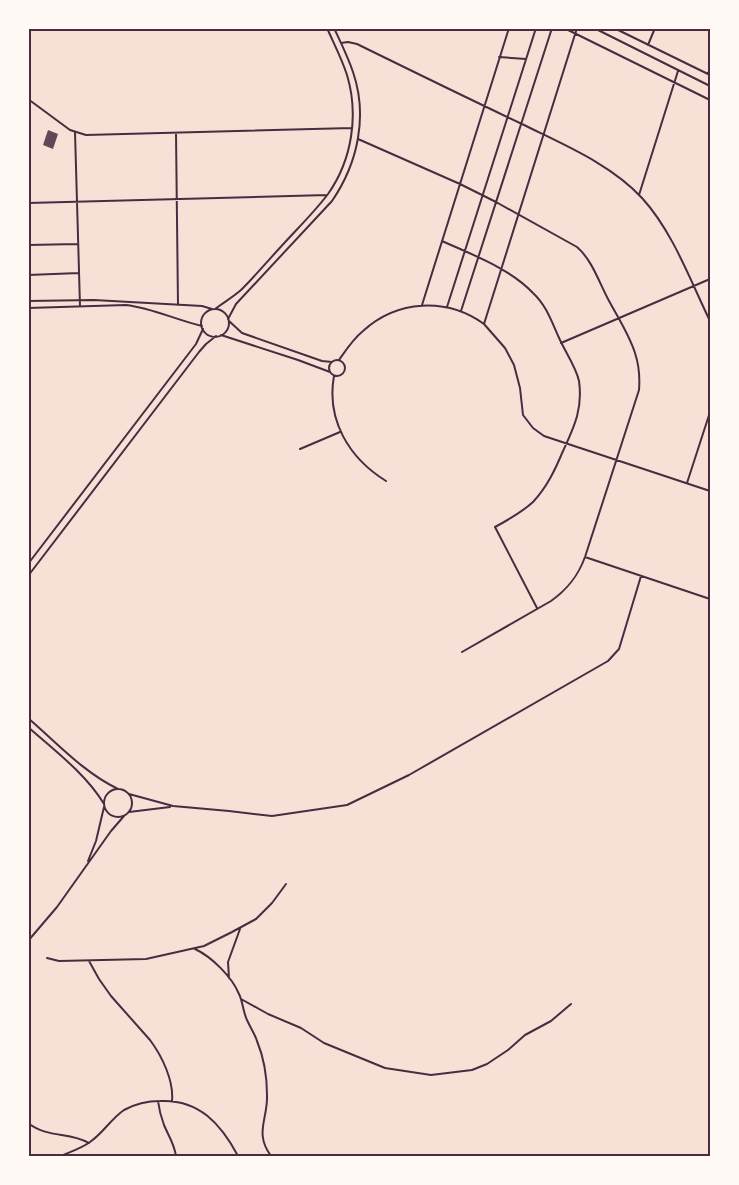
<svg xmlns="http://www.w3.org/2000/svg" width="739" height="1185" font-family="'IBM Plex Serif',serif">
<rect width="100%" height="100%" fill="#f7e1d7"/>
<path fill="#644757" d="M 48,130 L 58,134 L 53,149 L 43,145 Z"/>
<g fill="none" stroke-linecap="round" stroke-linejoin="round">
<path stroke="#4a2c40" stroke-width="2" d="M 564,28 L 710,100
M 577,28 L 484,324 L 505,348 L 514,365 L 520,388 L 523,415 L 533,428 L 544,436 L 710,491
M 594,28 L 710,86
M 614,28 L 710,75
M 341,43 L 348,42 L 357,44 C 412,71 467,98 522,124 C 562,144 611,164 642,198 C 673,232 690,280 710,321
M 648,45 L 655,28
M 499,57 L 526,59
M 708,74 L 710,68
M 28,99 L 70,130 L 86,135 L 352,128
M 75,132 L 80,306
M 176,133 L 178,305
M 358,139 L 460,184 L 496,202 L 577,247 C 592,260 599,282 608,299 C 617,316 629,334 635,353 C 639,365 640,377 639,390 L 585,557 C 578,576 568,589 551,601 L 462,652
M 639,195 L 678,71
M 28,203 L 327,195
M 442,241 C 473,255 509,268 533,293 C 547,306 552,323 560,340 C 566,353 576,367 579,381 C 583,409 574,427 563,451 C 555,470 547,487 533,502 C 522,512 508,520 495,527 L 537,608
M 28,245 L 78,244
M 28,275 L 79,273
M 28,301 L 94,300 L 202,306 L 212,309
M 422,305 L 509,28
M 447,307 L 536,28
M 28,308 L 126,305 C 152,308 176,320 202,326
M 215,309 C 223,303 233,297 241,290 C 257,274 272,256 288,239 C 301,225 316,210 328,194 C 352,160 359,115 347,75 C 342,59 334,44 327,28
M201 323a14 14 0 1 1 28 0a14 14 0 1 1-28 0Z
M 461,311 L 552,28
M 228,319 L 236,304 L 332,201 C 358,163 368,116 353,72 C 348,57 341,43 334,28
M 229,321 L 242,333 L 322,361 L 332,362
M 221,335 L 298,360 L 330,372
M 561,343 L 710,279
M329 368a8 8 0 1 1 16 0a8 8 0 1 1-16 0Z
M 339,360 C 346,350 353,339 363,331 C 397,300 446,297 484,324
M 334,376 C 326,420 349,458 386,481
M 300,449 L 340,432
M 687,483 L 710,412
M 585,557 L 710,599
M 28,564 L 196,344 L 203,329
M 28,576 L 199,352 L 206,344 L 216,336
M 28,718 C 57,743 83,772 118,789
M 28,727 C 54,750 86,774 104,804
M104 803a14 14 0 1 1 28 0a14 14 0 1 1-28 0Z
M 129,794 L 173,806 L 229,811 L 272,816 L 347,805 L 409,775 L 608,661 L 619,649 L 641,576
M 129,812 L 170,807
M 88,861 L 96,841 L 104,807
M 28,941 L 57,907 L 111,831 L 124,816
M 195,949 C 212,957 232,977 239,994 C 243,1002 243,1012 247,1020 C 250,1027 255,1034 257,1041 C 264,1058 267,1077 267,1095 C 268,1119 254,1133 271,1156
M 47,958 L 59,961 L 146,959 L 204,946 L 232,932 L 256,919 L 272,903 L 286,884
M 89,961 L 99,979 L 111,996 L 150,1040 C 162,1056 174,1081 172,1101
M 229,978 L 228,962 L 240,929
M 241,999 L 268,1014 L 301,1028 L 324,1043 L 385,1068 L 431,1075 L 472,1070 L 487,1064 L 508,1050 L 525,1035 L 551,1021 L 571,1004
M 158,1101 C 159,1109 161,1117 164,1125 C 169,1137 174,1143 176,1156
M 28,1123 C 49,1139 69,1131 89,1143
M 61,1156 C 70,1152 82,1148 90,1142 C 103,1133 111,1119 124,1110 C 135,1104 147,1101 160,1101 C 199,1099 221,1124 238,1156"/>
</g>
<rect width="739" height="1185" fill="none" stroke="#fffaf5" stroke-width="60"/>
<rect x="30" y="30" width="679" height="1125" fill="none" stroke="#4a2c40" stroke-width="2"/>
</svg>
